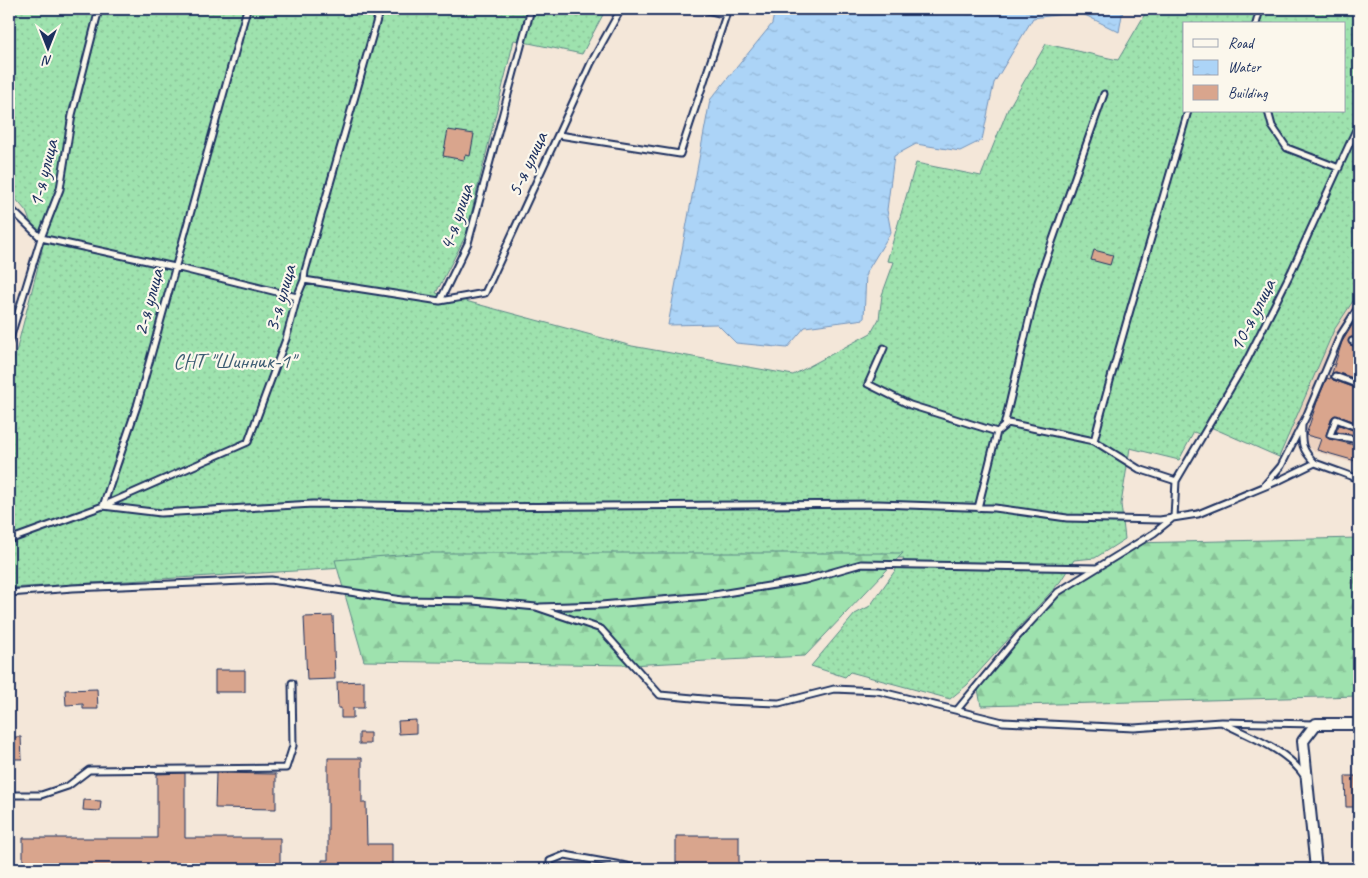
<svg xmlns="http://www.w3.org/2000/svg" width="1368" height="878" font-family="Caveat,sans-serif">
<defs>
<pattern id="grass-dots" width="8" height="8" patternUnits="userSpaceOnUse" patternTransform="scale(1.25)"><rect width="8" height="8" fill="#9ee2ae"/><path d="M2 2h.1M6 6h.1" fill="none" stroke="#88c298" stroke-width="1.8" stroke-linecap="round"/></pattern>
<pattern id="forest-firs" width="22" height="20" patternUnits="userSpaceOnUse" patternTransform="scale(1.25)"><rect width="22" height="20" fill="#9ee2ae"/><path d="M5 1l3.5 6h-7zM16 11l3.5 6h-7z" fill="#88c298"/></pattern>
<pattern id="water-ripples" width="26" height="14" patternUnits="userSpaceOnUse" patternTransform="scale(1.25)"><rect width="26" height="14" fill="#acd4f7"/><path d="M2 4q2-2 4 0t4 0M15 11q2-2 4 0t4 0" fill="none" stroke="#93b6d6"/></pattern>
</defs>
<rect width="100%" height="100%" fill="#f4e7d9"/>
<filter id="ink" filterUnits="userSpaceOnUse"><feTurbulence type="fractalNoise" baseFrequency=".02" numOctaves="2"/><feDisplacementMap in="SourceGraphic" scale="10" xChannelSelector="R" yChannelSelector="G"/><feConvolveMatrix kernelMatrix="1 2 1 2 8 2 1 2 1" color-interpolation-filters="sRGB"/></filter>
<g filter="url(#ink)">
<path fill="#ecd3c2" d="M 1359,292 L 1359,465 L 1314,451 L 1301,441 L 1287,436 L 1334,330 Z"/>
<path fill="url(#grass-dots)" stroke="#5c8886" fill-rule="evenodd" d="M 9,9 L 606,9 L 582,54 L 514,40 L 466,235 L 436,293 L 632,346 L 793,375 L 871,333 L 879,319 L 882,295 L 894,262 L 887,261 L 916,163 L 981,176 L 1008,109 L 1046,44 L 1118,60 L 1148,9 L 1359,9 L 1359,292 L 1334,330 L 1279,457 L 1206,425 L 1201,435 L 1194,432 L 1179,460 L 1130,448 L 1121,504 L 1125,539 L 1095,558 L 1074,560 L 1060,582 L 967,685 L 950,699 L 850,672 L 845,677 L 811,666 L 855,614 L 870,606 L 904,558 L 429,563 L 9,588 L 9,379 L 42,251 L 26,211 L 9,191 ZM 1184,24 L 1344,24 L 1344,111 L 1184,111 Z"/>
<path fill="url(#forest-firs)" stroke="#5c8886" d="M 1359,538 L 1359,696 L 981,706 L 977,683 L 1063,590 L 1131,543 Z
M 424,553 L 903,553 L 805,656 L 629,665 L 364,661 L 335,560 Z"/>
<path fill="url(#water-ripples)" stroke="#7292ba" d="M 775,9 L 1123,9 L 1119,32 L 1079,12 L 1033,18 L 994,83 L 982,140 L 960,151 L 916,144 L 894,156 L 887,210 L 891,232 L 866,273 L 864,319 L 805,327 L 787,348 L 736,343 L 717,324 L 668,325 L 710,100 L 772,24 Z"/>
<path fill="#d9a58d" stroke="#1b2f5e" d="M 448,130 L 474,134 L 470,156 L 465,155 L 464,160 L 443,156 Z
M 1094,250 L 1113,255 L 1110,265 L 1091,260 Z
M 1359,314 L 1359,339 L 1351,337 L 1348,341 L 1350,345 L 1359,348 L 1359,380 L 1336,372 L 1332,373 L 1331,376 L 1333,380 L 1359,389 L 1359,423 L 1335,415 L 1332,417 L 1326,435 L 1329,439 L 1359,446 L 1359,462 L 1317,450 L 1321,439 L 1306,435 L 1318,399 L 1327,378 L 1330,379 L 1342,342 Z
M 1339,425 L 1358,432 L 1357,435 L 1336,432 Z
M 333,616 L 335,679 L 307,680 L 304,617 Z
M 215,670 L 245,670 L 245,692 L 215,692 Z
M 364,681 L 364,708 L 353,708 L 353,718 L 341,718 L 341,708 L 338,708 L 337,682 Z
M 97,689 L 98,709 L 83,709 L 83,704 L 66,705 L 65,690 Z
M 416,720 L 416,733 L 399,734 L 398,721 Z
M 359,733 L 370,733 L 370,744 L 359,744 Z
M 11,737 L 21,737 L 22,759 L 11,759 Z
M 328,758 L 362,758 L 362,803 L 366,803 L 367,844 L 392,844 L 392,869 L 322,869 L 322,860 L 328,860 Z
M 185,773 L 185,838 L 280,838 L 280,869 L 23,869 L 23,838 L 157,838 L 157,774 Z
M 216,773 L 276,774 L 276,809 L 215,808 Z
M 1345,776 L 1359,776 L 1359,807 L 1346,807 Z
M 84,800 L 101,801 L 100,811 L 83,810 Z
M 676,836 L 739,836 L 739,869 L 676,869 Z"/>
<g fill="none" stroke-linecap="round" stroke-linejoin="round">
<defs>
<path id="lane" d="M 703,9 L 726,15 L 728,9
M 1256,24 L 1260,9
M 1268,111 L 1272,126 L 1287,148 L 1339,168
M 559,135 L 680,154 L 726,15
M 9,207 L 41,238 L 175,267 L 297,297
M 304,280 L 440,301 L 468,243 L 531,9
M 440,301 L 485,293 L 591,63 L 621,9
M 1352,341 L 1359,344
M 9,342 L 41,238 L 60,189 L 72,115 L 99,9
M 884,348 L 868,384 L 910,405 L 997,432 L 1008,423 L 1094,441 L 1139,469 L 1176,481
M 1335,376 L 1359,385
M 1302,425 C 1301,444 1302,450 1315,463
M 1004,426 L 1038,282 L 1104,94
M 1359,428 L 1336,419 L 1330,435 L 1359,440
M 1094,441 C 1122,331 1157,221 1188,111
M 1264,486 L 1281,466 L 1306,417 L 1340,336 L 1359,306
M 105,505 L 248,442 L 286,339 L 297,297 L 304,280 L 305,271 L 380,9
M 103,506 L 161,513 L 313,504 L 479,507 L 878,504 L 995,508 L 1067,518 L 1160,520 L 1198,514 L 1278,481 L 1315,463 L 1359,479
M 978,508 L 997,432
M 9,540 L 103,506 L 137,406 L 247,9
M 9,593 L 73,588 L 271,580 L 402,600 L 473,601 L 536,607 L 601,629 L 660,695 L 726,701 L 779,703 L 834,689 L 878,691 L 1003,722 L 1134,728 L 1221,722 L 1315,724
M 540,607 L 601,605 L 708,596 L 805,580 L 861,564 L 1097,568
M 957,710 L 1018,636 L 1058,592 L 1154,533 L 1174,517 L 1176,481 L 1247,360 L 1292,270 L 1359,123
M 1223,723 C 1253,738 1286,749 1305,777
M 9,795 L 41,795 L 68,786 L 89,770 L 286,768 L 293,746 L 292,683
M 550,869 L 550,861 L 565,855 L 627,866 L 635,869"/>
<path id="street" d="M 1316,869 L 1303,741 L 1316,724 L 1359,724"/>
</defs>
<use href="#lane" stroke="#1b2f5e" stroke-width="9"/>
<use href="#street" stroke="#1b2f5e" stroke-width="14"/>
<use href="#lane" stroke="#fbf7ec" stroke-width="5"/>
<use href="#street" stroke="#fbf7ec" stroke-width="10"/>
</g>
</g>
<g text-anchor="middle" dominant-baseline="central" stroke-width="4.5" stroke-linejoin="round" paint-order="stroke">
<g font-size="21" fill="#1b2f5e" stroke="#fbf7ec">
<text transform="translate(527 164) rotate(-65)">5-я улица</text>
<text transform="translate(43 173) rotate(-76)">1-я улица</text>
<text transform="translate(456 217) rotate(-72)">4-я улица</text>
<text transform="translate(280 298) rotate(-74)">3-я улица</text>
<text transform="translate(148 302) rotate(-75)">2-я улица</text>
<text transform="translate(1252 315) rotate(-63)">10-я улица</text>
</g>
<g font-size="21" fill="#3c5c72" stroke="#fbf7ec">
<text x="234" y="361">СНТ "Шинник-1"</text>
</g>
</g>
<rect width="1368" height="878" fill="none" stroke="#fbf7ec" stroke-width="30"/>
<rect x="15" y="15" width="1338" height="848" fill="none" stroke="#1b2f5e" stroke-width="2" filter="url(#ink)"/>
<rect x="1183" y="22" width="162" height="90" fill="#fbf7ec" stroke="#a1a7b3"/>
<rect x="1193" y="39" width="25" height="8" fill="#fbf7ec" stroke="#a1a7b3"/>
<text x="1228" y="48" font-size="15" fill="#1b2f5e">Road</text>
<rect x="1193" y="60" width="25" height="15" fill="url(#water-ripples)" stroke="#a1a7b3"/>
<text x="1228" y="72" font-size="15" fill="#1b2f5e">Water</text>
<rect x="1193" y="85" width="25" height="15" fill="#d9a58d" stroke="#a1a7b3"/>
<text x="1228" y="98" font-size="15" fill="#1b2f5e">Building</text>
<g transform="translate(48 48) rotate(180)" stroke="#fbf7ec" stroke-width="4" paint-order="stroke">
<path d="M0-4L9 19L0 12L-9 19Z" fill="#1b2f5e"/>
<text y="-8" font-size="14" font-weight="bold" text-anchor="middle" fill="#1b2f5e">N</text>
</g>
</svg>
